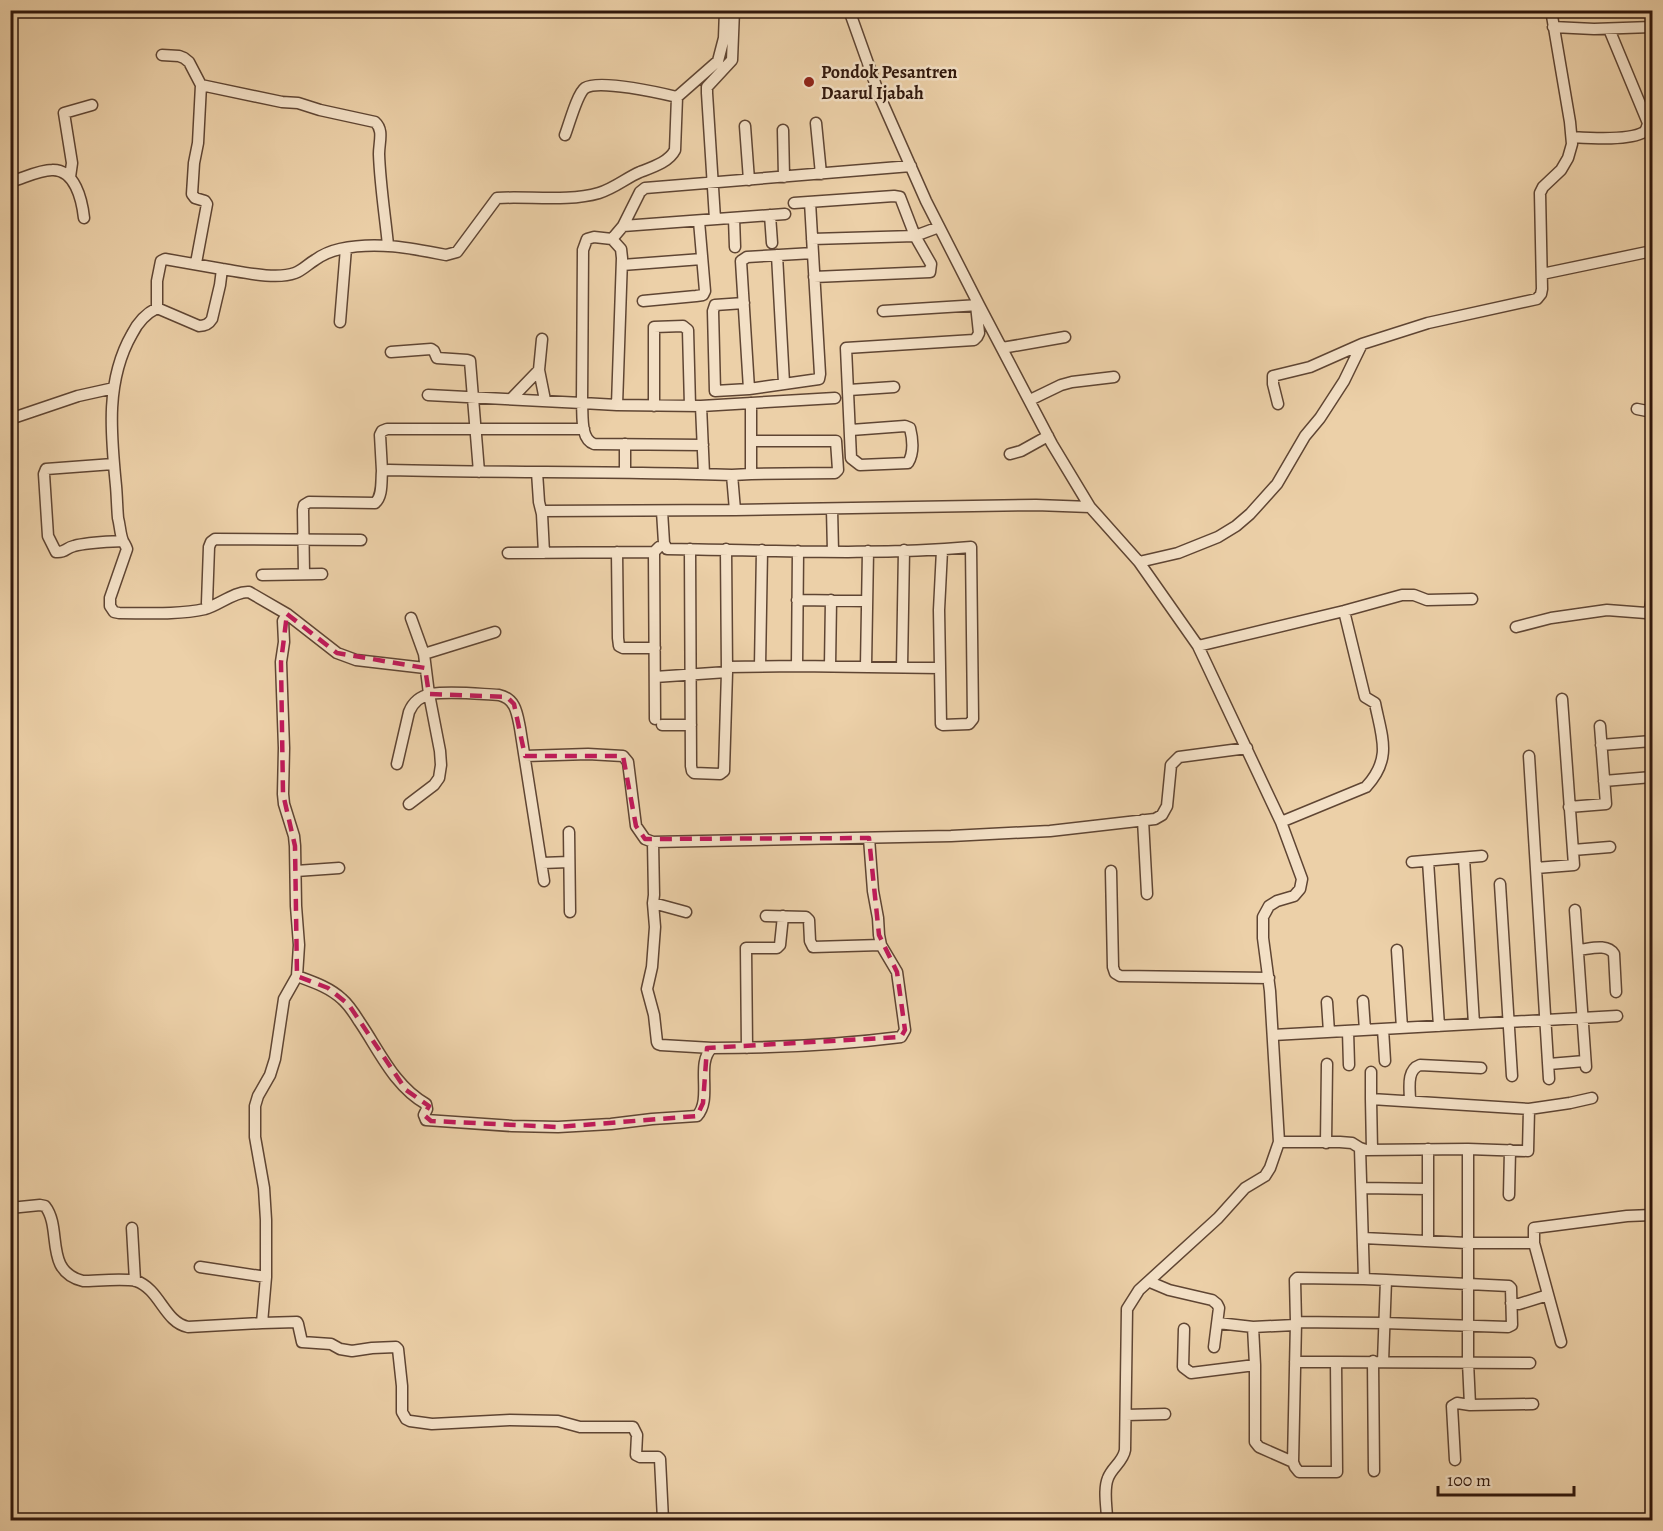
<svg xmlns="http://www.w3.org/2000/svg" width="1663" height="1531" font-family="Alegreya,serif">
<rect width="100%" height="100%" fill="#ecd0a8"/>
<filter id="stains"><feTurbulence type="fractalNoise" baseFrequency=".00333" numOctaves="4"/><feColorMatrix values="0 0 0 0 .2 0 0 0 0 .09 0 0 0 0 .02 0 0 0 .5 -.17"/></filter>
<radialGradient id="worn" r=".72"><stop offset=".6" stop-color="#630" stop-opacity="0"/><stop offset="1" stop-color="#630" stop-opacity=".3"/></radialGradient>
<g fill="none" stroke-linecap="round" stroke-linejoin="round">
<defs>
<path id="street" d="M 725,10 L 724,38 L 718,61 L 677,97 L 675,150 C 669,162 653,167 640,172 C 626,178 615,188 599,193 C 568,202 529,196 497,198 L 457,252 L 446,255 C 411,248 376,241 340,249 C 331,251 322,255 315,260 C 308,264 303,270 295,273 C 276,280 242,272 222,269 L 220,285 L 212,319 C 209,324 205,326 199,326 L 157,308 C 145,314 138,322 132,334 C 105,381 111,435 116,486 C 117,497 117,507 118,518 C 120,525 120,534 123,541 C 124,543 126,546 127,549 L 110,598 L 110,606 L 114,612 L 119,613 C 147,613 178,615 205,609 C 219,605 235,591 249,592 L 287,614 L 283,621 L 284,642 L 281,662 L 284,748 L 283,794 L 284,804 L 294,836 L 295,846 L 296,906 L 299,945 L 297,976 C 313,982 329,987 342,999 C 349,1005 354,1013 359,1021 C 379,1050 394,1086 426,1104 L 427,1109 L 424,1115 L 426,1120 L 512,1126 L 558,1127 L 611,1124 L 652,1119 L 697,1116 C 713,1099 695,1063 712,1048 C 775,1048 838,1045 901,1037 L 905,1030 L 897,972 L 881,945 L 879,935 L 878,918 L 873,891 L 869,838
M 849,10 L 880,97 L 926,201 L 979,305 L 1052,444 L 1090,507 L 1139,562 L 1198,646 L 1281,822 L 1302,879 L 1300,889 L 1294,896 L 1277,901 L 1269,906 L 1263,917 L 1263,938 L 1270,991 L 1279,1142 L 1270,1168 L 1265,1176 L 1245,1188 L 1218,1218 L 1139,1290 L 1127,1309 L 1125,1450 C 1123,1462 1112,1467 1108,1478 C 1103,1490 1107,1507 1107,1520
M 1553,27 L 1594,29 L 1652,27
M 162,55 L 179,56 L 184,58 L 189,62 L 201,85 L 198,143 L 194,163 L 192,194 L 195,198 L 205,201 L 207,204 L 196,263
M 201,85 L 282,102 L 298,103 L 320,110 L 375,122 C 384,130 379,142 379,154 C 380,184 385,215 388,245
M 816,123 L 821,174
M 745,126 L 749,180
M 783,130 L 784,177
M 565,135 C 569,125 577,94 585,88 C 599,79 660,93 677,97
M 1572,137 C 1589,138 1629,141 1644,132 C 1647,129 1647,127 1648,123 L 1609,29
M 70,177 L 72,163 L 64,113 L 92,105
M 10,182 C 24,178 39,170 52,170 C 75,169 82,200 84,218
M 794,203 L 894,196 L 900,197 L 915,236 L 931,264 L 930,272 L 814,277
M 770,215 L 772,243
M 734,218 L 735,247
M 715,219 L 707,93 L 707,87 L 732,60 L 734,10
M 623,226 L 785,214
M 612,239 L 623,226 L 640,192 L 645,188 L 911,166
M 812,239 L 915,236 L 939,227
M 777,255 L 784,383
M 622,265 L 702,259
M 1542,274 L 1652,251
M 643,301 L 696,296 L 703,295 L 705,291 L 699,221
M 744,303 L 715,305 L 713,311 L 715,391 L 749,389 L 819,379 L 820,374 L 810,202
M 157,308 L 157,281 L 161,261 L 165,259 L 222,269
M 883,311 L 979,305
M 340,322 L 346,248
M 542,339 L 539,370 L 545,400
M 1002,348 L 1065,337
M 391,352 L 431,349 L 434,351 L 437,358 L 467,360 L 470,361 L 479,472
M 749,389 L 741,261 L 747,257 L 813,253
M 849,390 L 894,387
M 428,395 L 582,403 C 583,415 580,439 594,444 L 703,445
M 511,399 L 539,370
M 1030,400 L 1061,385 L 1072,382 L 1114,377
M 1278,404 L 1273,384 L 1273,376 L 1310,367 L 1362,344
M 617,405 L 622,258 L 621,249 L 612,239 L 594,237 L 587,239 L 583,250 L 582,403 L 617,405 L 701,406 L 704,474
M 654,406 L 654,327 L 683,326 L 688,330 L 690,406
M 701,406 L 835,398
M 1637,409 L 1652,412
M 10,419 L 78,396 L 114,388
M 851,430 L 905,426 L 910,428 C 913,440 914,453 908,463 L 860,465 L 851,458 L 846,348 L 974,340 L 977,337 L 979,333 L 976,305
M 751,441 L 836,441 L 838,470 L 835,473 L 751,474
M 625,444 L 625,472
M 1010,454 L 1021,451 L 1048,436
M 113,464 L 46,469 L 44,474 L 48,536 L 56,552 C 66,553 65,548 74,546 C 89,542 107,542 123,541
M 382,471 L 380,435 L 382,431 L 387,429 L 584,429
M 537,472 L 539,502 L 542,514 L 544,553
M 732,475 L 751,474 L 751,403
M 832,509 L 833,552
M 542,511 L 735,510 L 1036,505 L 1090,507
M 662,511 L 664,543 L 667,549 C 768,550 870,556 971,547 L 973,719 L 969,724 L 943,725 L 941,724 L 939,610 L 942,550
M 690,549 L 691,766 L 692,771 L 694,773 L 720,774 L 724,771 L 727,672 L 726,549
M 617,552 L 618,638 L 619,646 L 623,648 L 655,648
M 654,552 L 655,719
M 508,553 L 654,552 L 659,547
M 1139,562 L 1178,553 L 1218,537 L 1236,526 L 1250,514 L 1277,484 L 1305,436 L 1320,418 L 1344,381 L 1362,344 L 1428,323 L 1537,299 L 1541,294 L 1542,289 L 1540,193 L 1543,187 L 1561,170 L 1568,158 L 1572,144 L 1570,122 L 1551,10
M 304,573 L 303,510 L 304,505 L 309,502 L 375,503 C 383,496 381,481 382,471 L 389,470 C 504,473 618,471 732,475 L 735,510
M 262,575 L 322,574
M 797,600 L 867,601
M 207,603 L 209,547 L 211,542 L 215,539 L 361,540
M 287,614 L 337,653 L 356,660 L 425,668
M 1516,627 L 1551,618 L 1607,610 L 1646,613 L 1650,609 L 1652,596
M 1198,646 L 1344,611 L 1402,595 L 1414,595 L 1427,600 L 1472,599
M 424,654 L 495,632
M 760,666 L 762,550
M 797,666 L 798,551
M 830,666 L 831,600
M 866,666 L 868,551
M 727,667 L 797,666 L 940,668
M 902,667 L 904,550
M 655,677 L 727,672
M 662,725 L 691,725
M 1601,745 L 1652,741
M 525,756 L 588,754 L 623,756 L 628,762 L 636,826 L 645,839 L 653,842 L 951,836 L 1050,831 L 1155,819 L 1162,815 L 1167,806 L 1171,765 L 1179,757 L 1247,748
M 1529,756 L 1549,1079
M 397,764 L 409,712 C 413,702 421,696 431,694 C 451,691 478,694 499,695 C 516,699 517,713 520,728 L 544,881
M 1604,781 L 1652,777
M 409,804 L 434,785 L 439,778 L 441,765 L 440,751 L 429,694 L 424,654 L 411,618
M 1569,807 L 1606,804 L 1600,726
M 1143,820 L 1147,894
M 1281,822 L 1366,787 C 1391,760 1383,740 1376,708 L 1375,703 L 1365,697 L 1364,693 L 1344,611
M 569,832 L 570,912
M 653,842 L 654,895 L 653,903 L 655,927 L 652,967 L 647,989 L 654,1015 L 657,1042 L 658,1044 L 661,1045 L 712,1048
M 1573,850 L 1610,847
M 1464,858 L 1474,1024
M 1428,861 L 1439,1026
M 1412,862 L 1482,856
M 542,863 L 569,862
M 1536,868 L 1574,865 L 1562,699
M 296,871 L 339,868
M 1111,871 L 1113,967 L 1115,973 L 1120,976 L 1269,978
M 1500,884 L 1512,1076
M 653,903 L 686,912
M 1575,910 L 1586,1067
M 766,916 L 806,917 L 809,920 L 810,941 L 813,947 L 881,945
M 1397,950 L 1402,1028
M 1578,950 C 1590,949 1607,943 1614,954 L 1616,992
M 1363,1001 L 1365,1030
M 1327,1002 L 1329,1032
M 1383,1029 L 1385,1061
M 1348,1031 L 1349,1065
M 1273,1035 L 1617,1016
M 747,1048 L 746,948 L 777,948 L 780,945 L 783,916
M 1549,1064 L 1585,1061
M 1371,1072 L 1371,1099 L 1529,1109 L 1570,1103 L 1592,1098
M 1371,1099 L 1372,1150
M 1410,1101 C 1410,1089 1406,1070 1420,1065 L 1481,1068
M 1279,1142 L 1340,1142 L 1352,1143 L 1360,1148 L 1364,1279 L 1386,1280 L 1383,1362
M 1326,1143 L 1327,1064
M 1360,1148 L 1366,1150 L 1468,1149 L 1528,1151 L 1529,1109
M 1428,1149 L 1428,1241
M 1362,1188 L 1428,1189
M 1509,1195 L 1510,1150
M 10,1208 L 40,1205 L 45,1206 C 63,1229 43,1271 83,1281 C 96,1281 124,1278 136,1281 C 160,1289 164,1322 188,1327 L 262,1323 L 266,1277 L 266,1220 L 264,1188 L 255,1137 L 255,1106 L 258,1096 L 270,1075 L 275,1059 L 284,999 L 297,976
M 132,1228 L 135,1281
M 1363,1238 L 1467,1243 L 1534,1243 L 1561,1342
M 1534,1243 L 1534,1228 L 1627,1216 L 1652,1215
M 200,1267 L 266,1277
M 1150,1282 L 1169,1290 L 1212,1300 L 1217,1304 L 1219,1308 L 1214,1347
M 1511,1303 L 1519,1304 L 1548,1295
M 1296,1322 L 1383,1323 L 1508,1327 L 1512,1325 L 1511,1288 L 1509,1286 L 1386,1280
M 262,1323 L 297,1322 L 298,1324 L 302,1342 L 331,1344 L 340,1349 L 352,1351 L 372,1348 L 396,1347 L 398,1349 L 402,1386 L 402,1412 L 406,1419 L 410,1421 L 432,1424 L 510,1420 L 558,1421 L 580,1427 L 633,1427 L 637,1435 L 636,1455 L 640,1457 L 658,1457 L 660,1459 L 663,1520
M 1218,1323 L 1253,1327 L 1255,1365 L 1255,1442 L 1259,1447 L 1293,1462 L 1295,1467 L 1299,1472 L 1337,1472 L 1336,1362 L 1530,1363
M 1253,1327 L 1295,1325
M 1184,1329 L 1183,1367 L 1191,1373 L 1255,1365
M 1373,1361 L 1374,1471
M 1295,1362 L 1336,1362
M 1470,1405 L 1533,1404
M 1126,1415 L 1165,1414
M 1455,1460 L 1452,1406 L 1457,1403 L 1470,1405 L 1468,1362 L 1468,1149
M 1293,1462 L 1296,1322 L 1295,1280 L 1297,1278 L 1364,1279"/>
</defs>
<use href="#street" stroke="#5f4533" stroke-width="13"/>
<use href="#street" stroke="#f3e0c6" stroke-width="10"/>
</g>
<path fill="none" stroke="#c2185b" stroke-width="4.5" stroke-dasharray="12 8" stroke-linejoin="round" d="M 287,614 L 337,653 L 425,668 L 429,694 L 507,697 L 514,704 L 525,756 L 623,756 L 636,826 L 645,839 L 869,838 L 879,935 L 897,972 L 905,1030 L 901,1037 L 707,1048 L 703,1103 L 697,1116 L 558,1127 L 431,1121 L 424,1115 L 429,1106 L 406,1090 L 349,1005 L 328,988 L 297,976 L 295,846 L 283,794 L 281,662 Z"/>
<circle fill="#8f2418" stroke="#f3e0c6" stroke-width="2" cx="809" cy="82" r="6"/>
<g text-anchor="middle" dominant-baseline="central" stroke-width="5" stroke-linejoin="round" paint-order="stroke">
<g font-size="18" font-weight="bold" fill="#30170c" stroke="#f3e0c6" text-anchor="start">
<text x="821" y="72">Pondok Pesantren<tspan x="821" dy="21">Daarul Ijabah</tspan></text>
</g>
</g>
<rect width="1663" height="1531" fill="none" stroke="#ecd0a8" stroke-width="36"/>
<rect x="12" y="12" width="1639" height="1507" fill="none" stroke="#30170c" stroke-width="3"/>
<rect x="18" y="18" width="1627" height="1495" fill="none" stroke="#30170c" stroke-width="1.5"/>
<path d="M1438 1486v9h136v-9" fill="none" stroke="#30170c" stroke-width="3"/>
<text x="1447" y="1486" font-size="18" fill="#30170c" stroke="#f3e0c6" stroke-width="4.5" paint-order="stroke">100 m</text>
<rect width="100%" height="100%" filter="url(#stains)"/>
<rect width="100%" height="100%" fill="url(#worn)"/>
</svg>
